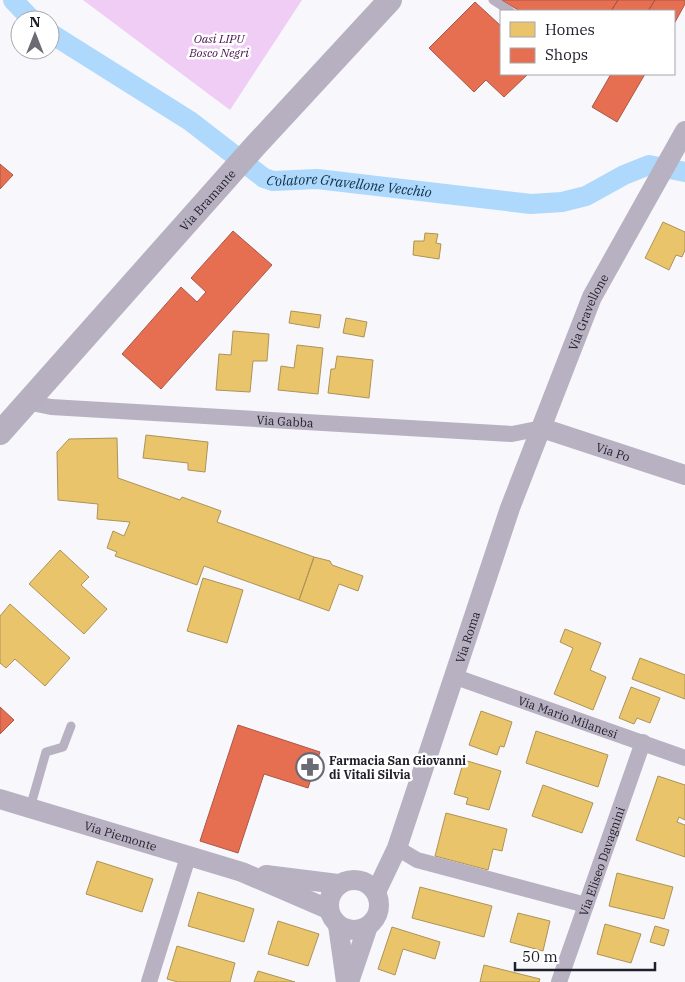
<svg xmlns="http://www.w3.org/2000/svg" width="685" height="982" font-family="'IBM Plex Serif',serif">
<rect width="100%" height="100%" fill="#f7f7fc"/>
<path fill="#efcdf4" d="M 83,0 L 302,0 L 230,110 Z"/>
<path fill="#e9c46a" stroke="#ad9357" d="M 663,222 L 685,232 L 685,250 L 682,257 L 676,255 L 669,270 L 645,258 Z
M 425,233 L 438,234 L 436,243 L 441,244 L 439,259 L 413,255 L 414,241 L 424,241 Z
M 291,311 L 321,315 L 319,328 L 289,323 Z
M 346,318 L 367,322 L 364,337 L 343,333 Z
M 233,331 L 269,334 L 267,361 L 253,361 L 250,392 L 216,390 L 219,354 L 231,355 Z
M 297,345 L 323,348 L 318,394 L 278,390 L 281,366 L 294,368 Z
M 337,356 L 373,360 L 369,398 L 328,393 L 331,369 L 335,369 Z
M 146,435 L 208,442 L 205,472 L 188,470 L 188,463 L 143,458 Z
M 117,438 L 118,478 L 180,500 L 182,497 L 221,511 L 217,522 L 314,557 L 299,600 L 204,566 L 197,585 L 115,556 L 117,552 L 107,548 L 113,531 L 124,536 L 130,522 L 97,519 L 98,504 L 58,500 L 57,452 L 69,439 Z
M 60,550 L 89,577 L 81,585 L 107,609 L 84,634 L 29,584 Z
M 314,557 L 330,561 L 332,565 L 363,576 L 358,591 L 339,584 L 329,611 L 299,600 Z
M 203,578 L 243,590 L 227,643 L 187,631 Z
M 10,604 L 70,658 L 45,686 L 15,659 L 6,668 L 0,663 L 0,616 Z
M 565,629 L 601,643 L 590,670 L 606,677 L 593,710 L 554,694 L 573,648 L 560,642 Z
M 640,658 L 685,675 L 685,699 L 632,679 Z
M 631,687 L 660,698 L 650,723 L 637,718 L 634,724 L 619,718 Z
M 481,711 L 512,722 L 504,747 L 500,746 L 497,755 L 469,745 Z
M 536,731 L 608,755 L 598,787 L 526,763 Z
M 464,760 L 501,771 L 489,810 L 466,804 L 468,798 L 454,794 Z
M 658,776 L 685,785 L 685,820 L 679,817 L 677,822 L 685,825 L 685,857 L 636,840 Z
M 543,785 L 593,803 L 582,833 L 532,816 Z
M 446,813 L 507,829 L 502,851 L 493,849 L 488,870 L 435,856 Z
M 97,861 L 153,879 L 142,912 L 86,894 Z
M 617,873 L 673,887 L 664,919 L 609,906 Z
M 420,887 L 492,906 L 484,937 L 412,918 Z
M 198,892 L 254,909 L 244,942 L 188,926 Z
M 518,913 L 550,921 L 543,951 L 510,942 Z
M 278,921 L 319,934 L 308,966 L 268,954 Z
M 605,924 L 641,934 L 631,963 L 597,954 Z
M 655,926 L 669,930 L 664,946 L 650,942 Z
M 392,927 L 440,942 L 435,959 L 403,949 L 395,975 L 378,969 Z
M 177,946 L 235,963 L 230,982 L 178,982 L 167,979 Z
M 484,965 L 540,979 L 539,982 L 480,982 Z
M 258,971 L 295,982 L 254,982 Z"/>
<path fill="#e76f51" stroke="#ab5746" d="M 501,0 L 618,0 L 611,11 L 520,11 Z
M 618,0 L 655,0 L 648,11 L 611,11 Z
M 655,0 L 685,0 L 685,4 L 674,24 L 674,11 L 648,11 Z
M 475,2 L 501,26 L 501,74 L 528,74 L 504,97 L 486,80 L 474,92 L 429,48 Z
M 611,74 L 645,74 L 617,122 L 592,107 Z
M 0,164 L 13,175 L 0,189 Z
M 233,231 L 272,265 L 161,389 L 122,354 L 181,287 L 197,302 L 206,292 L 191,278 Z
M 0,707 L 14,720 L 0,734 Z
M 238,725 L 320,752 L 308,788 L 264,774 L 238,853 L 200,841 Z"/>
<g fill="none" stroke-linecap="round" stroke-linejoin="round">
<g stroke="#aed8fc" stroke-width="20">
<path d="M 13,0 L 32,20"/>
<path id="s1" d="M 50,33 L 190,121 L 264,178 L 273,181 L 317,179 L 531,204 L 562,202 L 586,196 L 624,175 L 649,165 L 685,172"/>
</g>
<path stroke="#b8b1c1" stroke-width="9" d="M 493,0 L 510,11
M 30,808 L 46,752 L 63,747 L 71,726"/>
<g stroke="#b8b1c1" stroke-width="16">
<path id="s2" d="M 27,402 L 51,407 L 512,434 L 542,428"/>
<path id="s3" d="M 453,676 L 685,758"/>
<path d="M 397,848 L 417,860 L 586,905"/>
<path d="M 149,982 L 188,857"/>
<path id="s4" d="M 559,982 L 643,742"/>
</g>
<g stroke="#b8b1c1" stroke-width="20">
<path id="s5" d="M 542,428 L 685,475"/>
<path id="s6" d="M 0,799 L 242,872 L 328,909"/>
<path d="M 266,875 L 338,884"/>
<circle cx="354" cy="905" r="25"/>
<path id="s7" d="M 376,892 L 397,848 L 510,508 L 592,297 L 685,131"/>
<path d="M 338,925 L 346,982"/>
<path d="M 349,982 L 368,926"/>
</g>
<path stroke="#b6b0c0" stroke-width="24" id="s8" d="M 0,433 L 255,146 L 390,0"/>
</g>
<defs>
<symbol id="pharmacy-ring" viewBox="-11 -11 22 22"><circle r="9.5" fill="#fff" stroke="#6b6b75" stroke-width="1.5"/><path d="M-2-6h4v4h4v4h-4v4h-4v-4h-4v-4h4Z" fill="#6b6b75"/></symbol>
</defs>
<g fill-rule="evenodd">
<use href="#pharmacy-ring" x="294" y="751" width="32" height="32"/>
</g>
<g text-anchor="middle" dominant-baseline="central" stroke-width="5" stroke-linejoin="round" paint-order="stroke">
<g font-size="12" font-style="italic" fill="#460d4b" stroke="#fff">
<text x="219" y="38">Oasi LIPU<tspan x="219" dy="14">Bosco Negri</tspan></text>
</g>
<g font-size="12" fill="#20202c" stroke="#fff">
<text stroke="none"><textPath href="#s8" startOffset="312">Via Bramante</textPath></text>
<text stroke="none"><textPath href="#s7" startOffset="618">Via Gravellone</textPath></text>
<text stroke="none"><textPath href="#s2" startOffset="259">Via Gabba</textPath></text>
<text stroke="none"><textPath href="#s5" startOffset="75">Via Po</textPath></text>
<text stroke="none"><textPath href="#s7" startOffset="271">Via Roma</textPath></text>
<text stroke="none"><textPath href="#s3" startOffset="122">Via Mario Milanesi</textPath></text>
<text stroke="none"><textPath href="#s6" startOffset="126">Via Piemonte</textPath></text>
<text stroke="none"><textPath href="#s4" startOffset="128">Via Eliseo Davagnini</textPath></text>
</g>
<g font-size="12" font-weight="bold" fill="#20202c" stroke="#fff" text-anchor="start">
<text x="329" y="760">Farmacia San Giovanni<tspan x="329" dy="14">di Vitali Silvia</tspan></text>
</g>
<g font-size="14" font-style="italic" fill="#0f3048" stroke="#fff">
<text stroke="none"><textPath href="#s1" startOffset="345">Colatore Gravellone Vecchio</textPath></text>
</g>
</g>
<rect x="500" y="10" width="175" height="65" fill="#ffffff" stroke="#a6a6ab"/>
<rect x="510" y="22" width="25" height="15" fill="#e9c46a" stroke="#a6a6ab"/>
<text x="545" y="35" font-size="15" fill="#20202c">Homes</text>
<rect x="510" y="48" width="25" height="15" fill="#e76f51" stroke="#a6a6ab"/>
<text x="545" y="60" font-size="15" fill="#20202c">Shops</text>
<g transform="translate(35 35)"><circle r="24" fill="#ffffff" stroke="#a6a6ab"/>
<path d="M0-4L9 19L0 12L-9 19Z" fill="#6b6b75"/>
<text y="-8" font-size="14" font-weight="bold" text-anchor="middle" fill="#20202c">N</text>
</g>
<path d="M515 962v8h140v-8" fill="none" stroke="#20202c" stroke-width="2.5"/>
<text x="522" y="962" font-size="15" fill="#20202c" stroke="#ffffff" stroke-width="4" paint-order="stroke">50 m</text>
</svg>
